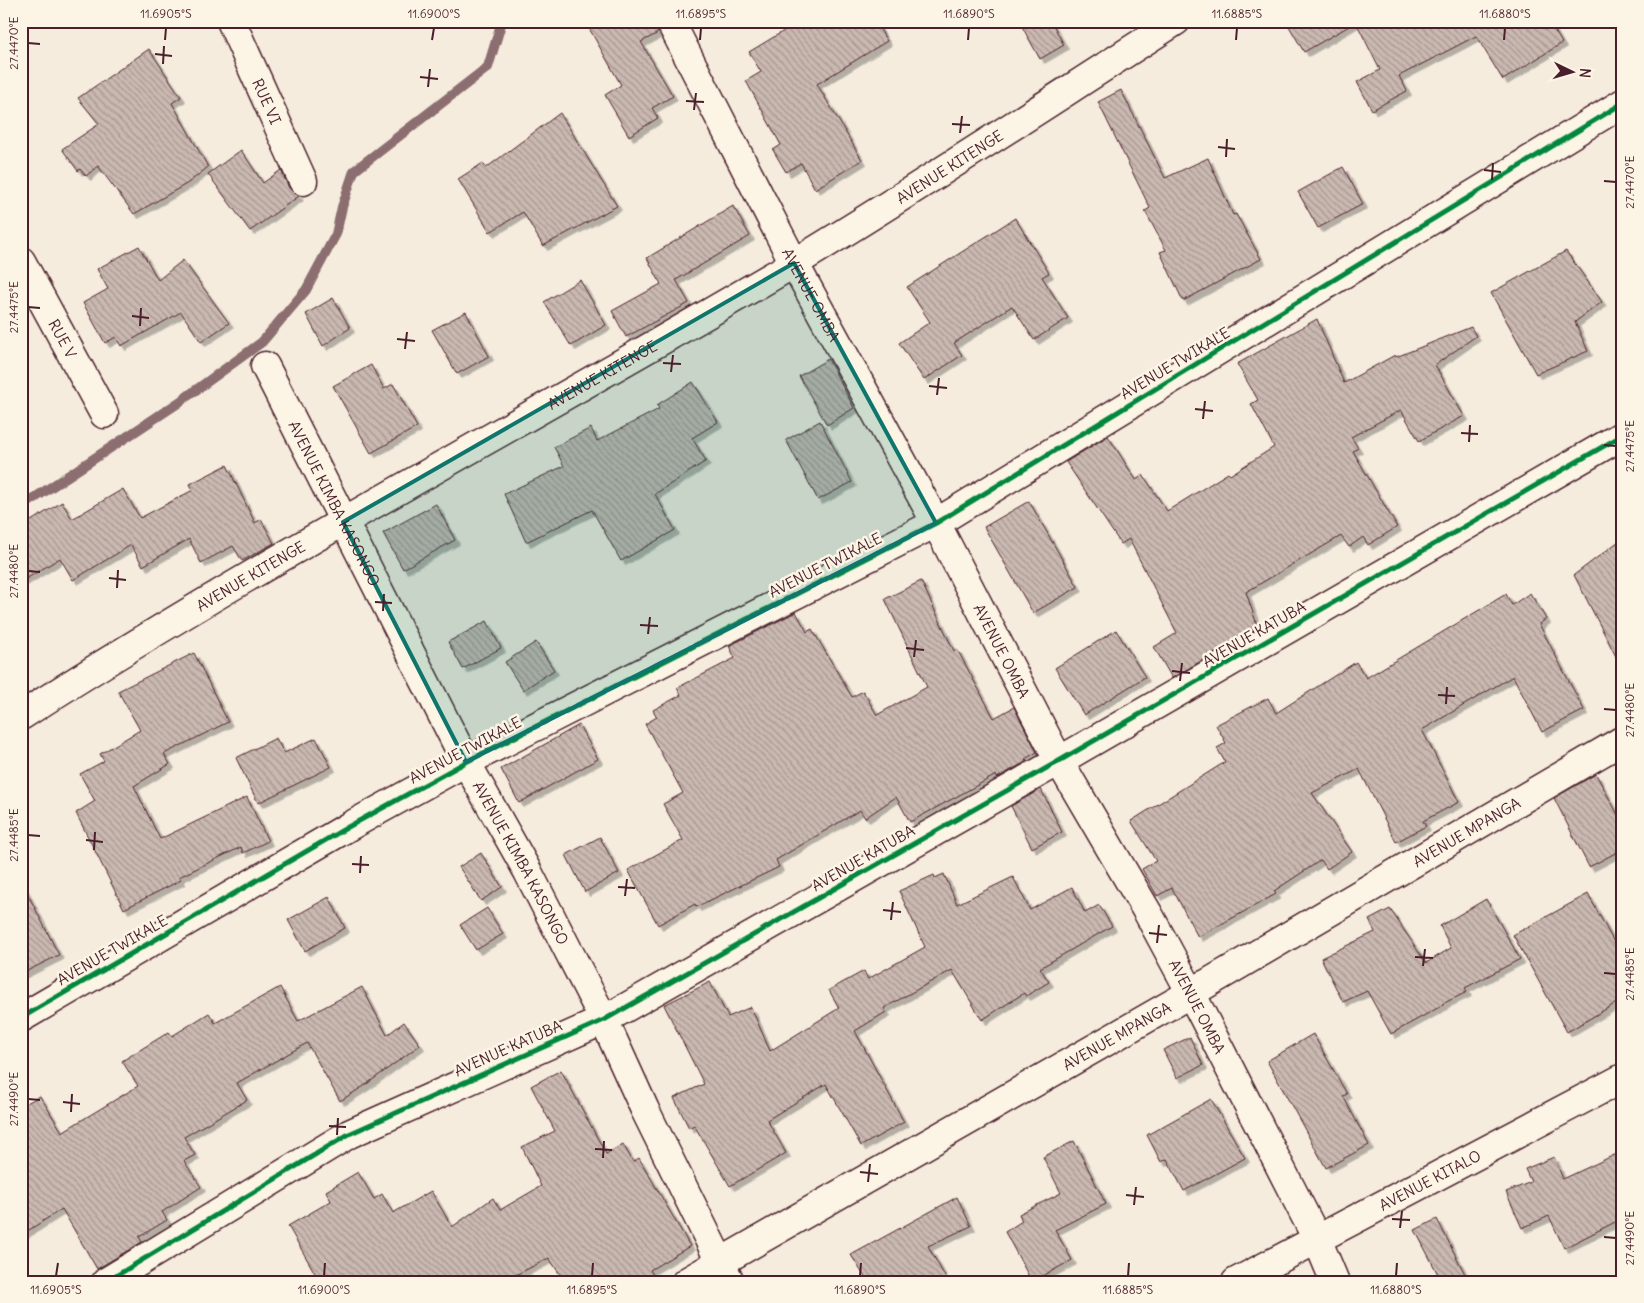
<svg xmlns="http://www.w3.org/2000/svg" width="1644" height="1303" font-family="Delius,sans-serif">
<defs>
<pattern id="building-back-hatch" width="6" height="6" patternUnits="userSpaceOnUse" patternTransform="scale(1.25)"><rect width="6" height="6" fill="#cab9b1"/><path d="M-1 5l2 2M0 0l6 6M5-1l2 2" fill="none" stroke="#a69690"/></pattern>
<filter id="shadow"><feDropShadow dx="4.5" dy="4.5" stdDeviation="0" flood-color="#0004"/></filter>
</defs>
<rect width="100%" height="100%" fill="#f5ecde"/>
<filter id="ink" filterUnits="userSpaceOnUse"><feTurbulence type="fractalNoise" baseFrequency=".02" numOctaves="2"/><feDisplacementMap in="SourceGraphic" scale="10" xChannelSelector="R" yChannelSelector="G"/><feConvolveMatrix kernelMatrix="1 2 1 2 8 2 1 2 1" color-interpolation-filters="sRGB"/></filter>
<g filter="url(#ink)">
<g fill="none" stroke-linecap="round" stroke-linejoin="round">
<path stroke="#8c6e70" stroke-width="10" d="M 21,507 L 178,403 L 262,342 L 306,290 L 336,234 L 342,207 L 354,171 L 488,67 L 502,21"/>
</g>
<path fill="url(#building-back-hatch)" stroke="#4a1f2b" filter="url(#shadow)" d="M 585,21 L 655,21 L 658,33 L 641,42 L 673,96 L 652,108 L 658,118 L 629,136 L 605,95 L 621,85 Z
M 783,21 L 875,21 L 887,41 L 817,84 L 862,160 L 815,189 L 801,163 L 786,172 L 773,150 L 781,145 L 746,81 L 761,72 L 749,52 L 787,29 Z
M 1019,21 L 1051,21 L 1064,45 L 1040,59 Z
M 1286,21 L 1549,21 L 1562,43 L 1503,80 L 1476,36 L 1399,76 L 1407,91 L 1372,110 L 1357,82 L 1380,70 L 1356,22 L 1304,52 Z
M 149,49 L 181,97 L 172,103 L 208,167 L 188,183 L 134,214 L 98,166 L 86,176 L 80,169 L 78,171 L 62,149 L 99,124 L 78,98 Z
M 1121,90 L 1165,178 L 1208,158 L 1233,215 L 1236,214 L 1261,259 L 1183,301 L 1160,252 L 1166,250 L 1145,211 L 1150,208 L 1098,102 Z
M 560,113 L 617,206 L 543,246 L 523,212 L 490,232 L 458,179 L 483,163 L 486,168 Z
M 241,150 L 263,183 L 281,170 L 289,188 L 299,196 L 250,231 L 208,174 Z
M 1343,167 L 1363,204 L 1318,228 L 1298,192 Z
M 733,206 L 750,236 L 676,280 L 689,303 L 626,337 L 612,311 L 661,284 L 647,258 Z
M 1015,218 L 1049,273 L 1042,277 L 1068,318 L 1034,340 L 1012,306 L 954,343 L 962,355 L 924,380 L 899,343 L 930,322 L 907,287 Z
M 139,246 L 158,280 L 183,260 L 229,323 L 201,342 L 181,312 L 121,346 L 116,337 L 105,343 L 83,303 L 108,289 L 97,269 Z
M 1566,251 L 1602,302 L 1575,322 L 1588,351 L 1536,374 L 1491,293 Z
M 580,280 L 606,325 L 571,346 L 544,302 Z
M 333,298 L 350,328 L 323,346 L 306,314 Z
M 466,312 L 489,356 L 457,374 L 432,330 Z
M 1317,319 L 1344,383 L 1395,355 L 1396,357 L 1471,327 L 1476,336 L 1435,365 L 1464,416 L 1419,441 L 1401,410 L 1351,437 L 1358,448 L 1353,451 L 1397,527 L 1368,545 L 1363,537 L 1349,547 L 1341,536 L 1246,592 L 1258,628 L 1172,678 L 1154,647 L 1177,633 L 1129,539 L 1121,544 L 1066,462 L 1108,436 L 1136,480 L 1143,475 L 1167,511 L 1228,473 L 1230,475 L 1274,447 L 1251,404 L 1258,400 L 1237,364 Z
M 828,359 L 854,408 L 827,425 L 799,376 Z
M 371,365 L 384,389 L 393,384 L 417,427 L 371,453 L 333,386 Z
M 693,382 L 718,422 L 692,438 L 706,461 L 655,494 L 675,530 L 621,561 L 592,510 L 526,542 L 504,494 L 564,466 L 554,447 L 591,428 L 597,441 L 659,409 L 657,405 Z
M 820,421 L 852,482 L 818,500 L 786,440 Z
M 227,465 L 255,523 L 261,519 L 274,543 L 242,561 L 233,546 L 201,563 L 189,539 L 143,566 L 131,545 L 73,580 L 60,558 L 21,582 L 21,527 L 62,502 L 72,519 L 123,489 L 140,518 L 193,490 L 190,484 Z
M 1029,501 L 1078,587 L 1033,613 L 984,527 Z
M 436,504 L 455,540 L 403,569 L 383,533 Z
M 1623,538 L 1623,670 L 1574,575 Z
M 921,581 L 954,651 L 957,649 L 994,718 L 1014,707 L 1037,752 L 1025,759 L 1027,761 L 997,778 L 996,775 L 910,822 L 896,797 L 865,818 L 860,810 L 776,860 L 779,867 L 696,907 L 695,904 L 658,925 L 628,870 L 683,840 L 663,804 L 683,793 L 645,724 L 657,717 L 653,710 L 681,695 L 677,688 L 735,658 L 729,646 L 796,612 L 807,632 L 812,629 L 852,697 L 863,691 L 877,715 L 927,687 L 885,599 Z
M 1530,593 L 1546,619 L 1539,624 L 1584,710 L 1542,732 L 1513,676 L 1422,730 L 1459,802 L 1423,821 L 1426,826 L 1396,842 L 1359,769 L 1312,793 L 1352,852 L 1327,869 L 1321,860 L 1274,891 L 1276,894 L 1198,937 L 1172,888 L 1157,896 L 1142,869 L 1156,861 L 1131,821 L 1225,762 L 1217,748 L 1226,743 L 1216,725 L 1268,698 L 1276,713 L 1356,662 L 1366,678 L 1506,594 L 1512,605 Z
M 487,621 L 501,648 L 463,669 L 448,642 Z
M 1116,630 L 1145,677 L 1084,715 L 1055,668 Z
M 536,642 L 554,670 L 523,690 L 505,662 Z
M 194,653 L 228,722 L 164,754 L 170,764 L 134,786 L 160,839 L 247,797 L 268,841 L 243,853 L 241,847 L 179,877 L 181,880 L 124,909 L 76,813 L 95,801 L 80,774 L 104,761 L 100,754 L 140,730 L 118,691 Z
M 579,725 L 598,759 L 519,803 L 501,769 Z
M 276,738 L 284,753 L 316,738 L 331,767 L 258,803 L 236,758 Z
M 1596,774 L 1623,824 L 1623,849 L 1589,867 L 1554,798 Z
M 1041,789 L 1062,832 L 1032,848 L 1011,806 Z
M 600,837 L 619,873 L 585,892 L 566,855 Z
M 481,853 L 502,887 L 481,901 L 459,867 Z
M 944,874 L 957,904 L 1013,877 L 1030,910 L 1072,887 L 1085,913 L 1099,905 L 1112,926 L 1040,968 L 1049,982 L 1026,996 L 1024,993 L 982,1020 L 952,970 L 884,1008 L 886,1012 L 855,1031 L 904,1122 L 861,1146 L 826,1084 L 767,1120 L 786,1153 L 730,1186 L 694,1125 L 689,1128 L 674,1098 L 704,1084 L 664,1005 L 710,982 L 728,1017 L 751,1007 L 770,1051 L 839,1008 L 829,990 L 864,971 L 868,979 L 925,947 L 899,891 L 934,875 L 935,878 Z
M 21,881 L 59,955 L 21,974 Z
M 1588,894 L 1623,959 L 1623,999 L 1567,1032 L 1513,935 Z
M 329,897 L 345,928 L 305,951 L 288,920 Z
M 1486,899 L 1520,959 L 1465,988 L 1467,992 L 1442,1004 L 1443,1005 L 1391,1034 L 1367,991 L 1343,1002 L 1321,958 L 1375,932 L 1369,920 L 1390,909 L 1426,963 L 1451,948 L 1440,926 Z
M 487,908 L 503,934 L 476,950 L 460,925 Z
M 280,987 L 298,1021 L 362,987 L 387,1035 L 404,1022 L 420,1045 L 364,1086 L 340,1101 L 307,1043 L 237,1083 L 247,1100 L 184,1137 L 195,1155 L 184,1161 L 201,1187 L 162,1212 L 167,1220 L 139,1237 L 142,1242 L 97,1269 L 62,1209 L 21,1235 L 21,1106 L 40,1096 L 62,1132 L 138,1086 L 122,1061 L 169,1032 L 172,1036 L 209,1013 L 215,1023 Z
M 1313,1034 L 1347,1094 L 1343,1096 L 1369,1145 L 1326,1168 L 1267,1061 Z
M 1190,1037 L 1203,1065 L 1177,1078 L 1163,1050 Z
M 561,1070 L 606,1154 L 623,1144 L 633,1162 L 639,1158 L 690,1246 L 650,1270 L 658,1282 L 565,1282 L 549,1258 L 502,1282 L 320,1282 L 288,1226 L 331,1201 L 326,1191 L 358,1172 L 374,1199 L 382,1194 L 393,1213 L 431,1191 L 452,1227 L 493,1198 L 500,1210 L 541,1186 L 522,1147 L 555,1131 L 531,1086 Z
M 1211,1099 L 1245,1158 L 1184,1191 L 1167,1159 L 1161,1162 L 1147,1135 Z
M 1074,1141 L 1106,1204 L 1055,1230 L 1072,1260 L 1032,1282 L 1005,1232 L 1022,1221 L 1019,1214 L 1061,1193 L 1043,1157 Z
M 1623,1151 L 1623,1218 L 1564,1248 L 1549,1216 L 1522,1228 L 1506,1192 L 1531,1182 L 1525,1169 L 1554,1157 L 1563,1179 Z
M 957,1197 L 971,1226 L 928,1246 L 948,1282 L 868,1282 L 851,1255 Z
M 1437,1219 L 1469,1282 L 1442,1282 L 1415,1230 Z"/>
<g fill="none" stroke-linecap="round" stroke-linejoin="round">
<defs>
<g id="minor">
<path id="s1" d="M 231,21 L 303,181"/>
<path id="s2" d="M 670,21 L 794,263 L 936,523 L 1059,761 L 1148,913 L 1191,993 L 1317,1239 L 1335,1282"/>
<path id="s3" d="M 21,261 L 104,414"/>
<path id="s4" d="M 265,366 L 466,762 L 528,872 L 604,1020 L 645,1110 L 730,1282"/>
<path id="s5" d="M 21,716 C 272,554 537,416 793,264 C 922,186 1049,102 1176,21"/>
<path d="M 21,1018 L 348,827 L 466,762 L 936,523 L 1623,103"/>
<path d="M 106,1282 L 349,1134 L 604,1020 L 1059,761 L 1623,435"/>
<path id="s6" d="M 686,1282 L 1191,993 L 1623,740"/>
<path id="s7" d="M 1236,1282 L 1623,1078"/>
</g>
</defs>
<use href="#minor" stroke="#4a1f2b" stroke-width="31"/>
<use href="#minor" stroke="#fcf5e5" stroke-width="28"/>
<defs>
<path id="cycleway" d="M 21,1018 L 348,827 L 466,762 L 936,523 L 1623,103
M 106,1282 L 349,1134 L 604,1020 L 1059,761 L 1623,435"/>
</defs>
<use href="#cycleway" stroke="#fcf5e5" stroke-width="8"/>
<use href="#cycleway" stroke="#00873e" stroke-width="5"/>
</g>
</g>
<path fill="#0f766e" fill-opacity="0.2" stroke="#0f766e" stroke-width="4" stroke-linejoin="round" d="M 794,263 L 936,523 L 466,762 L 343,522 Z"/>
<path fill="none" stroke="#4a1f2b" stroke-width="2" d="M 165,40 L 166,28M 432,40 L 434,28M 700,40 L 701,28M 968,40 L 969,28M 1236,40 L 1237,28M 1504,40 L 1505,28M 28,43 L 40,44M 155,54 L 172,56M 163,64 L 164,46M 420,77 L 438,79M 428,87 L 430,69M 686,101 L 704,102M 694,110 L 696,93M 952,124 L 970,125M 960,133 L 962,116M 1218,147 L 1235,149M 1226,157 L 1227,139M 1484,170 L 1501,172M 1492,180 L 1493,163M 1604,181 L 1616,182M 28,307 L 40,308M 132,316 L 149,318M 140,326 L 141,308M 397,339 L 415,341M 405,349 L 407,332M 663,363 L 681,364M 671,372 L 673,355M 929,386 L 947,388M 937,395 L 939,378M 1195,409 L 1213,411M 1203,419 L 1205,401M 1461,433 L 1478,434M 1469,442 L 1470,425M 1604,445 L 1616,446M 28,571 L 40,572M 109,578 L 126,580M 117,588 L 118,570M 375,602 L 392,603M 383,611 L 384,594M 640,625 L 658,626M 648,634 L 650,617M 906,648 L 924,650M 914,657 L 916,640M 1172,671 L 1190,673M 1180,681 L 1182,663M 1438,695 L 1455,696M 1446,704 L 1447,687M 1604,709 L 1616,710M 28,835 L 40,836M 86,840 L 103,842M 94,850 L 95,832M 352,864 L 369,865M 360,873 L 361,856M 618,887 L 635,888M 625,896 L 627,879M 883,910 L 901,912M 891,920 L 893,902M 1149,933 L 1167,935M 1157,943 L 1159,925M 1415,957 L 1433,958M 1423,966 L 1425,949M 1604,973 L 1616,974M 28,1099 L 40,1100M 63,1102 L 80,1104M 71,1112 L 72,1094M 329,1126 L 346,1127M 337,1135 L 338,1118M 595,1149 L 612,1150M 603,1158 L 604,1141M 860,1172 L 878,1174M 868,1182 L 870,1164M 1126,1195 L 1144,1197M 1134,1205 L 1136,1187M 1392,1219 L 1410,1220M 1400,1228 L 1402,1211M 1604,1237 L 1616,1238M 56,1276 L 58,1263M 324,1276 L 325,1263M 592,1276 L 593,1263M 860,1276 L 861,1263M 1128,1276 L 1129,1263M 1396,1276 L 1397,1263"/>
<g text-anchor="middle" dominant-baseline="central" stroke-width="5" stroke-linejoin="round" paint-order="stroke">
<g font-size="15" fill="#4a1f2b" stroke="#fcf5e5">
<text stroke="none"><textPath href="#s1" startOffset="88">RUE VI</textPath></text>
<text stroke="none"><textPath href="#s5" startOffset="1079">AVENUE KITENGE</textPath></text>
<text stroke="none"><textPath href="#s2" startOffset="308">AVENUE OMBA</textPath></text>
<text stroke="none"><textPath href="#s3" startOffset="88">RUE V</textPath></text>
<text transform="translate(1175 363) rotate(-31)">AVENUE TWIKALE</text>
<text stroke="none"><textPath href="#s5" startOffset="674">AVENUE KITENGE</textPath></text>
<text stroke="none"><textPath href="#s4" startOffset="154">AVENUE KIMBA KASONGO</textPath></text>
<text transform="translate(825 565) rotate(-27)">AVENUE TWIKALE</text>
<text stroke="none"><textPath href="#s5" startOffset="269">AVENUE KITENGE</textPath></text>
<text transform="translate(1254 634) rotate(-30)">AVENUE KATUBA</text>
<text stroke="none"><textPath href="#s2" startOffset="712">AVENUE OMBA</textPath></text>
<text transform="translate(465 750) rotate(-28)">AVENUE TWIKALE</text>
<text stroke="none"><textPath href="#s6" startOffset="901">AVENUE MPANGA</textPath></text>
<text transform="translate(863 858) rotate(-30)">AVENUE KATUBA</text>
<text stroke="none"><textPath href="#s4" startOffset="559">AVENUE KIMBA KASONGO</textPath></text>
<text transform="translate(112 950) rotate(-30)">AVENUE TWIKALE</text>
<text stroke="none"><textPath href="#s2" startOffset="1118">AVENUE OMBA</textPath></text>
<text stroke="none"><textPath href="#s6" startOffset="496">AVENUE MPANGA</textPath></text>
<text transform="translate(508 1048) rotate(-24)">AVENUE KATUBA</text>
<text stroke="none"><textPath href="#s7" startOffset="219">AVENUE KITALO</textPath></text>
</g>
</g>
<rect width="1644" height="1303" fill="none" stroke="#fcf5e5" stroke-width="55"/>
<g transform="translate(1572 72) rotate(95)" stroke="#fcf5e5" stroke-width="4" paint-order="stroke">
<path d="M0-4L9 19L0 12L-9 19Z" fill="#4a1f2b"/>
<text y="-8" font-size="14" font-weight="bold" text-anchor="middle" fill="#4a1f2b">N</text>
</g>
<rect x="28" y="28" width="1588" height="1248" fill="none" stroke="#4a1f2b" stroke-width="2"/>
<g font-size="12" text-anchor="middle" fill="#4a1f2b">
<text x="166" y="18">11.6905°S</text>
<text x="434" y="18">11.6900°S</text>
<text x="701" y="18">11.6895°S</text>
<text x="969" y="18">11.6890°S</text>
<text x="1237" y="18">11.6885°S</text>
<text x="1505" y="18">11.6880°S</text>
<text transform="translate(14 43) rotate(-90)" y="4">27.4470°E</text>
<text transform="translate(1630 182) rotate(-90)" y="4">27.4470°E</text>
<text transform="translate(14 307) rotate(-90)" y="4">27.4475°E</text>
<text transform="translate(1630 446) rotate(-90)" y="4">27.4475°E</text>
<text transform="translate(14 571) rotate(-90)" y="4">27.4480°E</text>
<text transform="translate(1630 710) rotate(-90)" y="4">27.4480°E</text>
<text transform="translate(14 835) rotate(-90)" y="4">27.4485°E</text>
<text transform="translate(1630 974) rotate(-90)" y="4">27.4485°E</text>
<text transform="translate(14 1099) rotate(-90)" y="4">27.4490°E</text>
<text transform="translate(1630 1238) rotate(-90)" y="4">27.4490°E</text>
<text x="56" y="1294">11.6905°S</text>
<text x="324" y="1294">11.6900°S</text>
<text x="592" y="1294">11.6895°S</text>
<text x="860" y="1294">11.6890°S</text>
<text x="1128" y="1294">11.6885°S</text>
<text x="1396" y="1294">11.6880°S</text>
</g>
</svg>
